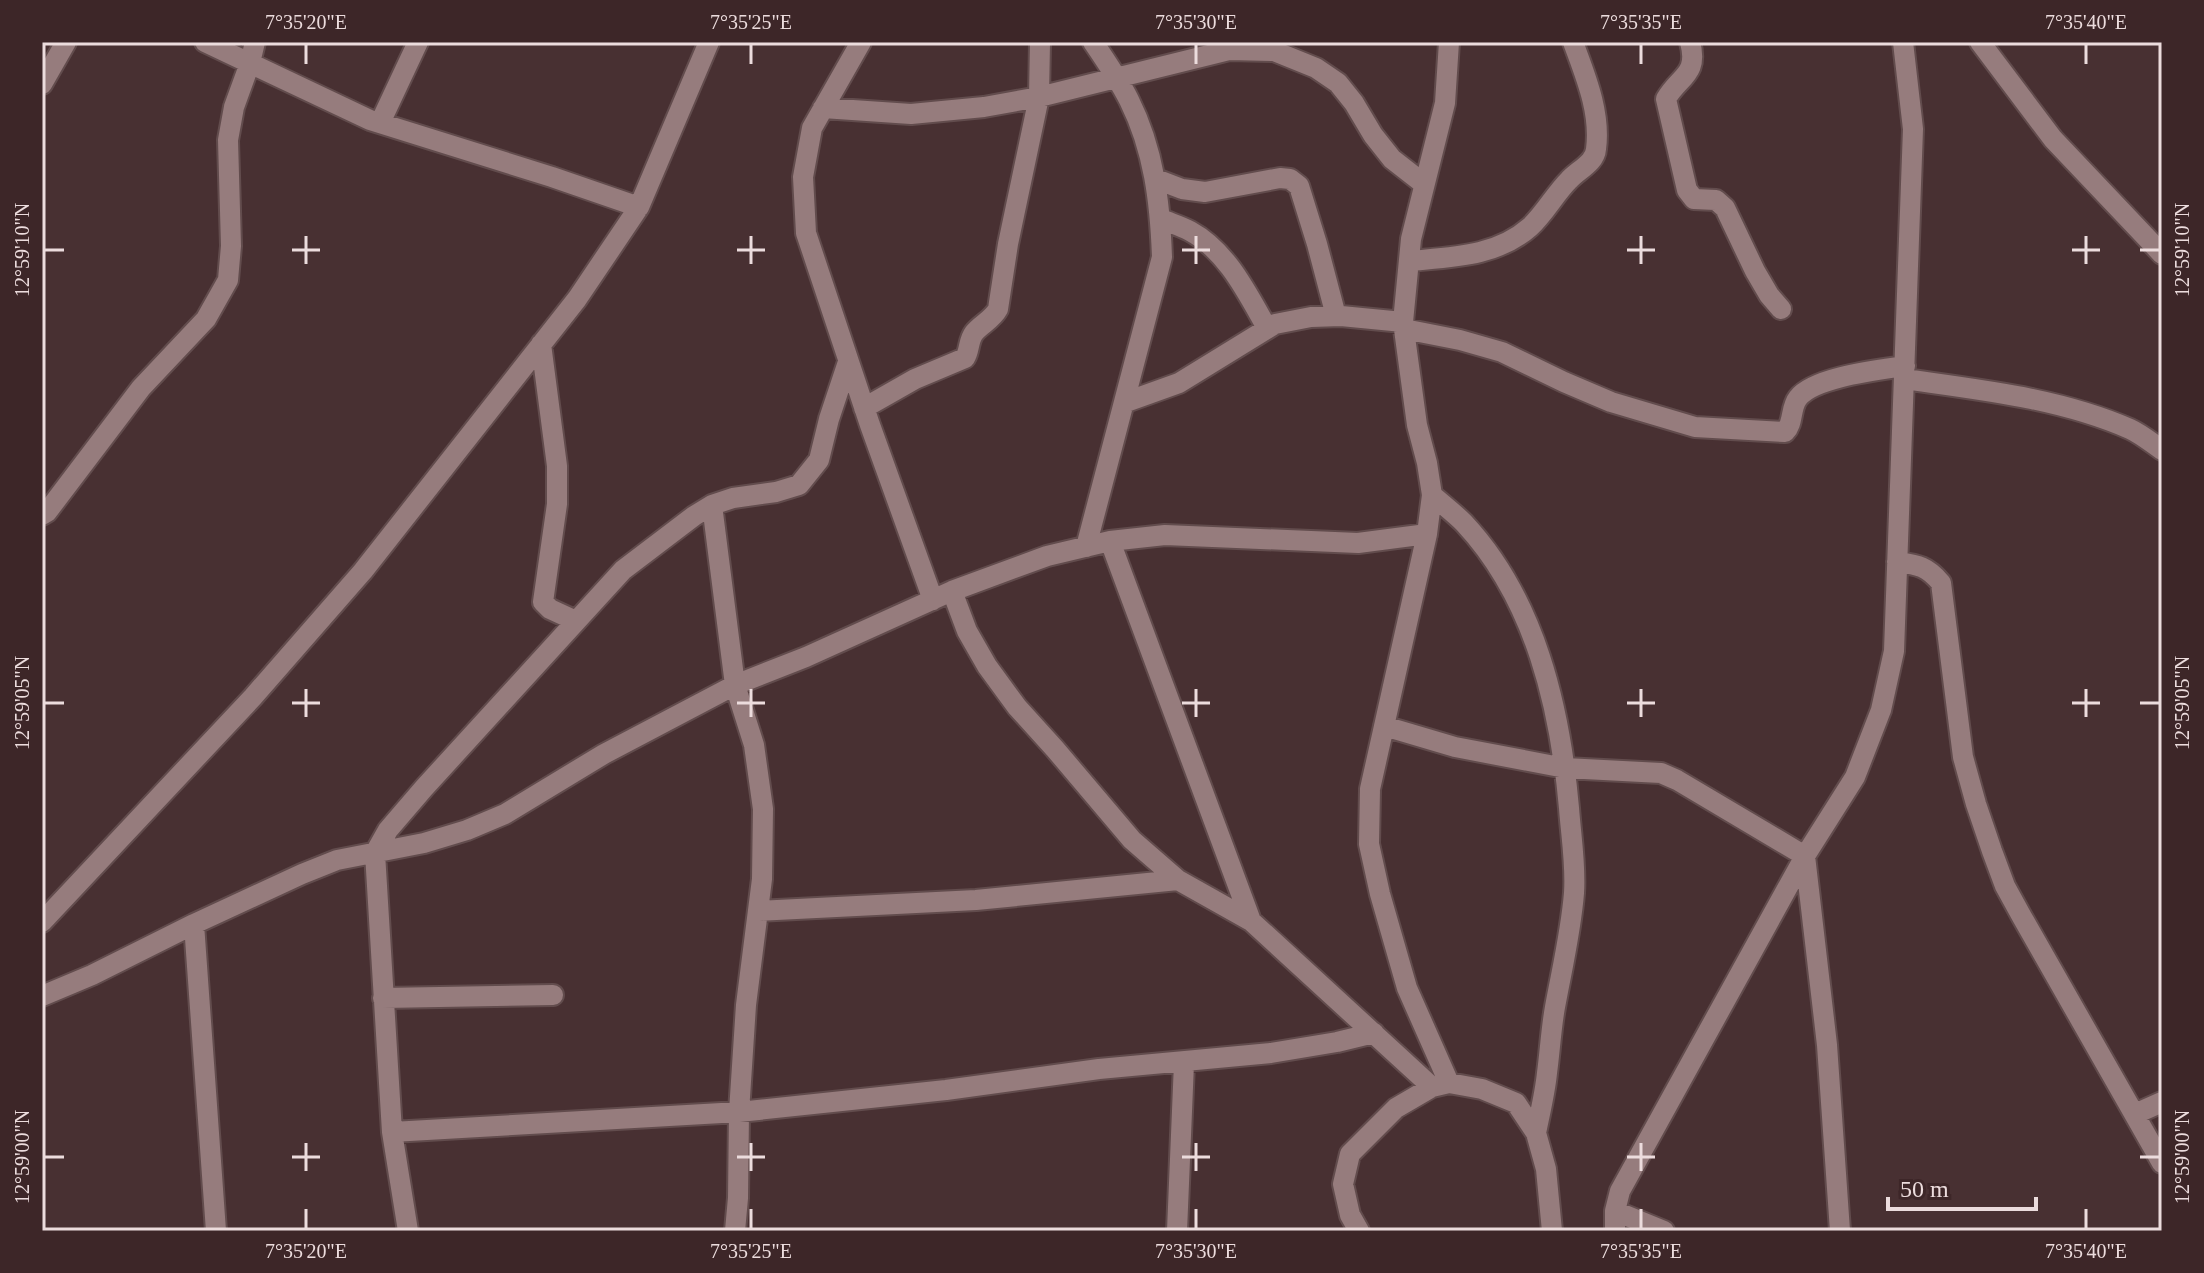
<svg xmlns="http://www.w3.org/2000/svg" width="2204" height="1273" font-family="'Times New Roman',serif">
<rect width="100%" height="100%" fill="#483032"/>
<g fill="none" stroke-linecap="round" stroke-linejoin="round">
<defs>
<path id="minor" d="M 205,42 L 370,120 L 552,177 L 639,207
M 861,42 L 812,128 L 803,177 L 806,233 L 870,425 L 933,600
M 1690,42 C 1699,75 1679,76 1666,99 L 1687,190 L 1694,199 L 1716,200 L 1725,208 L 1755,271 L 1769,295 L 1781,309
M 1980,42 L 2053,139 L 2162,254
M 42,84 L 66,42
M 823,108 L 911,114 L 984,107 L 1039,97 L 1229,50 L 1274,51 L 1316,68 L 1338,83 L 1354,103 L 1373,135 L 1392,159 L 1424,184
M 380,123 L 418,42
M 1156,179 L 1182,189 L 1205,192 L 1280,178 L 1290,179 L 1299,186 L 1317,244 L 1336,316
M 1161,219 C 1170,223 1181,226 1190,231 C 1227,251 1247,293 1267,328
M 1409,261 C 1451,257 1496,257 1530,227 C 1545,213 1555,194 1569,180 C 1578,170 1595,163 1596,149 C 1601,112 1585,75 1573,42
M 1404,329 L 1460,340 L 1502,352 L 1564,382 L 1611,402 L 1695,427 L 1785,432 C 1794,423 1790,408 1798,398 C 1814,377 1879,370 1905,366
M 541,344 L 557,466 L 557,504 L 543,602 L 550,609 L 576,621
M 1904,379 C 1981,390 2059,398 2130,429 C 2141,434 2152,443 2162,450
M 1126,402 L 1179,383 L 1275,324 L 1311,317 L 1341,316 L 1403,322
M 864,408 L 915,379 L 965,358 C 970,350 968,341 974,333 C 981,324 992,320 998,309 L 1008,244 L 1039,97 L 1040,42
M 1432,495 C 1442,504 1454,513 1464,523 C 1535,599 1560,707 1569,808 C 1571,836 1576,865 1574,893 C 1571,931 1562,969 1555,1007 C 1551,1029 1550,1051 1547,1073 C 1545,1093 1540,1113 1536,1133
M 712,505 L 735,685 L 754,745 L 763,809 L 762,879 L 746,1005 L 739,1112 L 738,1198 L 735,1231
M 42,515 L 47,512 L 141,388 L 206,319 L 228,280 L 231,246 L 228,140 L 234,107 L 250,63 L 255,42
M 1110,541 L 1251,921
M 1086,547 L 1162,257 C 1160,202 1154,150 1129,100 C 1119,80 1106,61 1093,42
M 1897,562 C 1918,565 1927,566 1941,583 L 1963,757 L 1976,804 L 1992,851 L 2005,886 L 2022,917 L 2162,1163
M 952,591 L 967,631 L 987,666 L 1017,707 L 1055,749 L 1132,840 L 1178,880 L 1251,921 L 1432,1087 L 1449,1083 L 1482,1089 L 1516,1103 L 1536,1133 L 1546,1169 L 1552,1231
M 1384,726 L 1455,747 L 1565,768 L 1661,773 L 1677,780 L 1805,856 L 1827,1045 L 1840,1231
M 759,911 L 976,900 L 1178,880
M 42,922 L 253,697 L 363,571 L 577,299 L 639,207 L 709,42
M 194,924 L 216,1231
M 42,996 L 92,975 L 194,924 L 302,874 L 337,860 L 424,843 L 467,830 L 505,814 L 604,754 L 735,685 L 806,657 L 952,591 L 1047,556 L 1110,541 L 1165,535 L 1358,543 L 1427,534
M 383,998 L 553,995
M 1449,1083 L 1407,988 L 1380,894 L 1369,844 L 1370,789 L 1427,534 L 1432,495 L 1427,463 L 1417,425 L 1403,322 L 1411,239 L 1445,103 L 1449,42
M 2135,1114 L 2162,1102
M 392,1132 L 739,1112 L 946,1090 L 1099,1069 L 1271,1053 L 1337,1042 L 1374,1033
M 1615,1211 L 1664,1231
M 408,1231 L 392,1132 L 375,853 L 388,830 L 424,788 L 623,570 L 694,516 L 712,505 L 733,498 L 776,492 L 799,485 L 819,460 L 829,419 L 848,362
M 1177,1231 L 1184,1063
M 1359,1231 L 1350,1215 L 1343,1184 L 1350,1154 L 1396,1108 L 1432,1087
M 1615,1231 L 1615,1211 L 1620,1191 L 1805,856 L 1855,777 L 1881,710 L 1894,651 L 1913,129 L 1903,42"/>
</defs>
<use href="#minor" stroke="#624c4d" stroke-width="24"/>
<use href="#minor" stroke="#967c7d" stroke-width="20"/>
</g>
<path fill="none" stroke="#ecdcdd" stroke-width="3" d="M 306,44 L 306,64M 751,44 L 751,64M 1196,44 L 1196,64M 1641,44 L 1641,64M 2086,44 L 2086,64M 306,236 L 306,264M 751,236 L 751,264M 1196,236 L 1196,264M 1641,236 L 1641,264M 2086,236 L 2086,264M 44,250 L 64,250M 292,250 L 320,250M 737,250 L 765,250M 1182,250 L 1210,250M 1627,250 L 1655,250M 2072,250 L 2100,250M 2140,250 L 2160,250M 306,689 L 306,717M 751,689 L 751,717M 1196,689 L 1196,717M 1641,689 L 1641,717M 2086,689 L 2086,717M 44,703 L 64,703M 292,703 L 320,703M 737,703 L 765,703M 1182,703 L 1210,703M 1627,703 L 1655,703M 2072,703 L 2100,703M 2140,703 L 2160,703M 306,1143 L 306,1171M 751,1143 L 751,1171M 1196,1143 L 1196,1171M 1641,1143 L 1641,1171M 44,1157 L 64,1157M 292,1157 L 320,1157M 737,1157 L 765,1157M 1182,1157 L 1210,1157M 1627,1157 L 1655,1157M 2140,1157 L 2160,1157M 306,1209 L 306,1229M 751,1209 L 751,1229M 1196,1209 L 1196,1229M 1641,1209 L 1641,1229M 2086,1209 L 2086,1229"/>
<rect width="2204" height="1273" fill="none" stroke="#3d2628" stroke-width="88"/>
<path d="M1888 1197v12h148v-12" fill="none" stroke="#ecdcdd" stroke-width="4"/>
<text x="1900" y="1197" font-size="24" fill="#ecdcdd" stroke="#3d2628" stroke-width="6" paint-order="stroke">50 m</text>
<rect x="44" y="44" width="2116" height="1185" fill="none" stroke="#ecdcdd" stroke-width="3"/>
<g font-size="20" text-anchor="middle" fill="#ecdcdd">
<text x="306" y="29">7°35'20"E</text>
<text x="751" y="29">7°35'25"E</text>
<text x="1196" y="29">7°35'30"E</text>
<text x="1641" y="29">7°35'35"E</text>
<text x="2086" y="29">7°35'40"E</text>
<text transform="translate(22 250) rotate(-90)" y="7">12°59'10"N</text>
<text transform="translate(2182 250) rotate(-90)" y="7">12°59'10"N</text>
<text transform="translate(22 703) rotate(-90)" y="7">12°59'05"N</text>
<text transform="translate(2182 703) rotate(-90)" y="7">12°59'05"N</text>
<text transform="translate(22 1157) rotate(-90)" y="7">12°59'00"N</text>
<text transform="translate(2182 1157) rotate(-90)" y="7">12°59'00"N</text>
<text x="306" y="1258">7°35'20"E</text>
<text x="751" y="1258">7°35'25"E</text>
<text x="1196" y="1258">7°35'30"E</text>
<text x="1641" y="1258">7°35'35"E</text>
<text x="2086" y="1258">7°35'40"E</text>
</g>
</svg>
